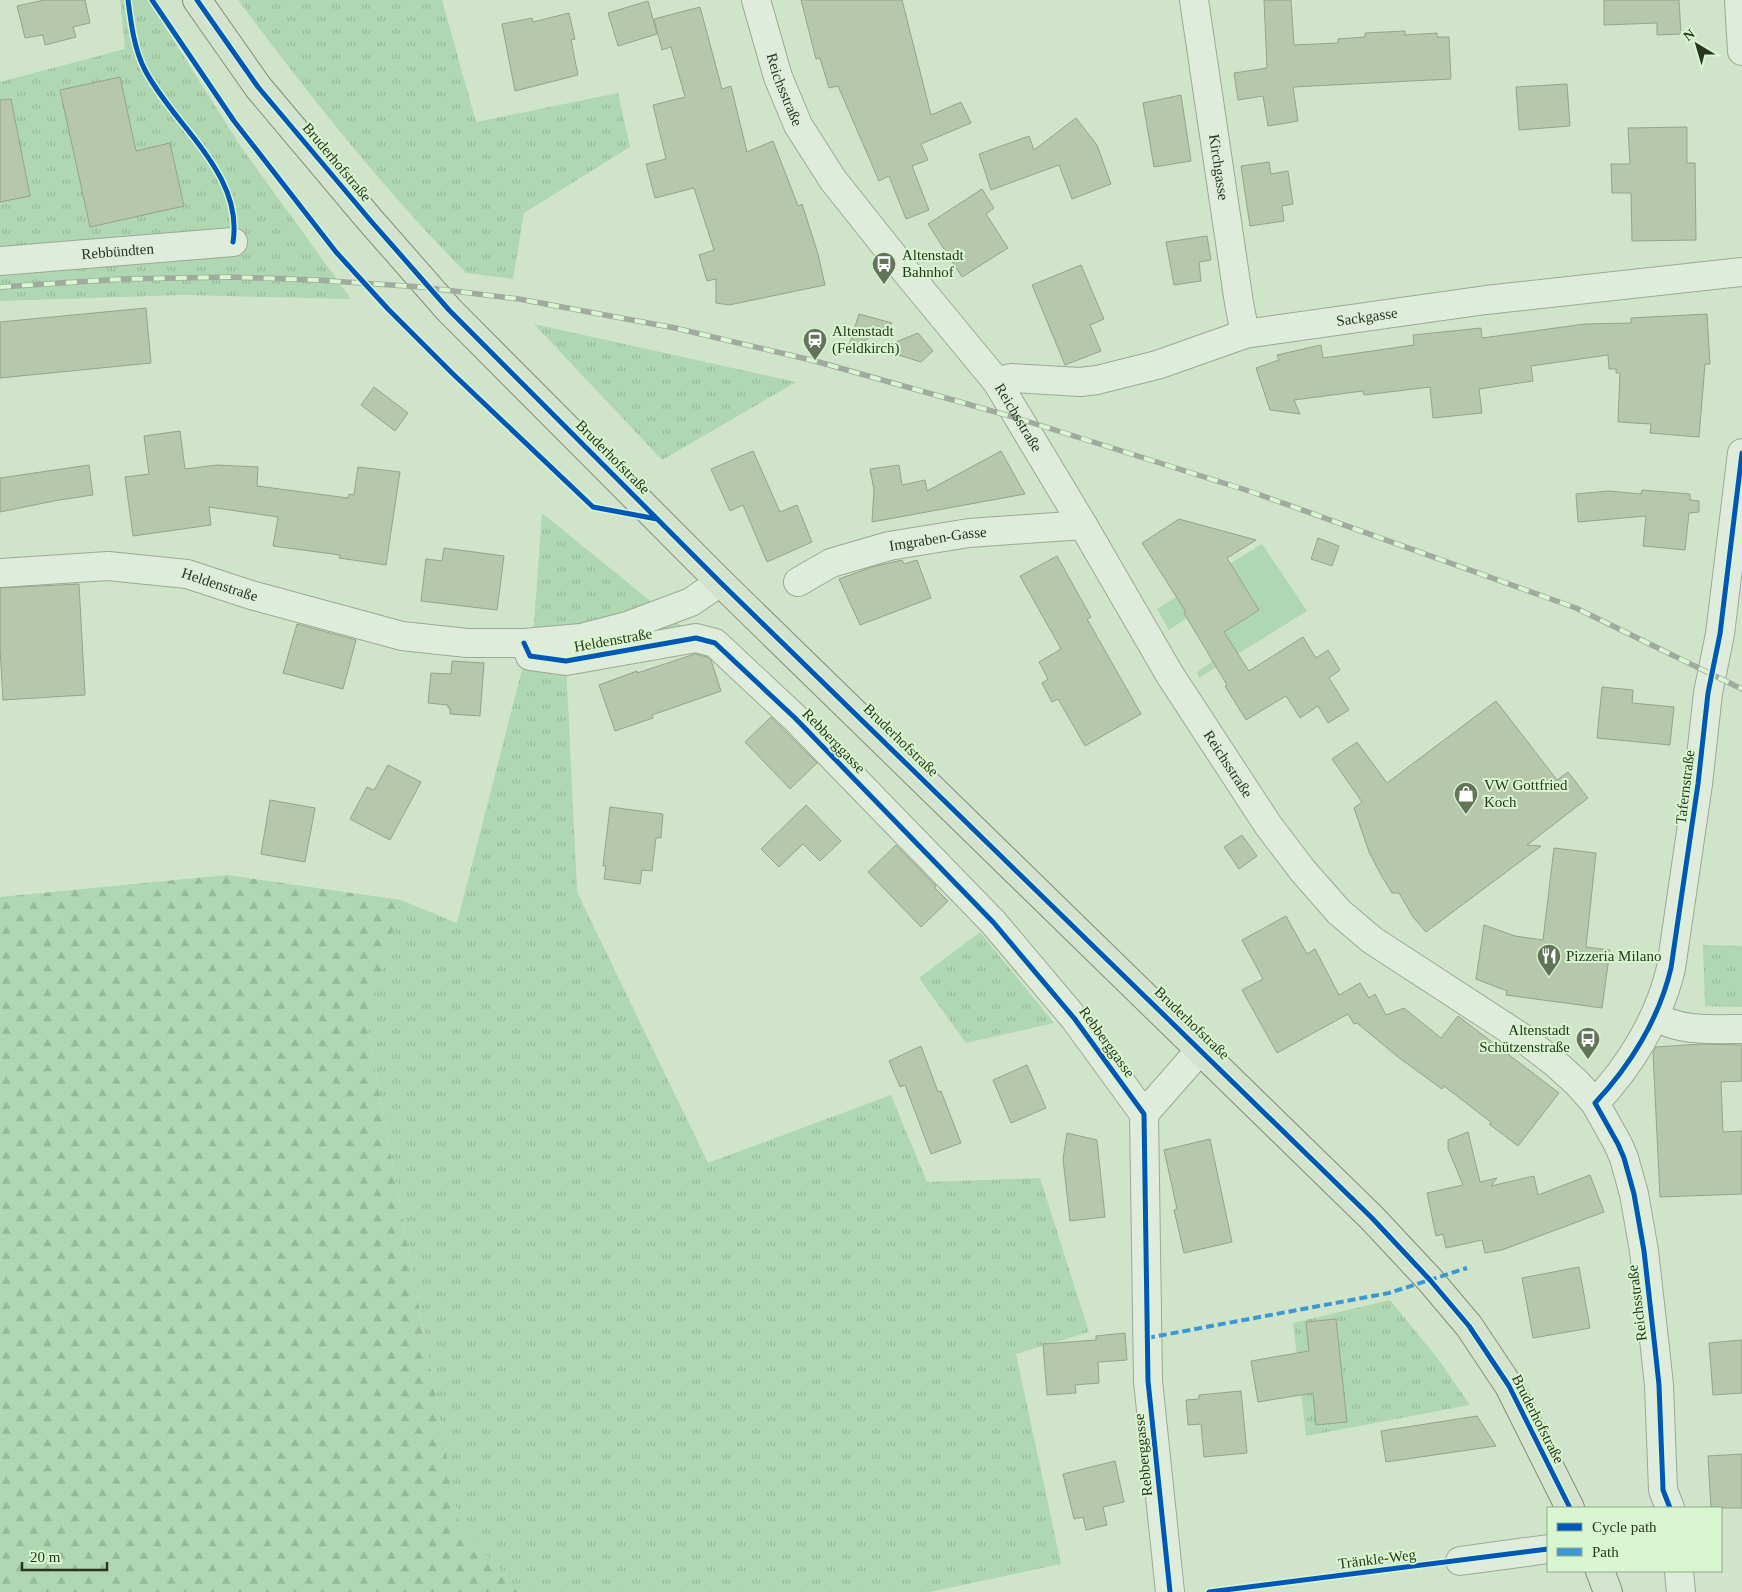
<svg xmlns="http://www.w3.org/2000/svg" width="1742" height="1592" font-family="Georgia,serif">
<defs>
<pattern id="grass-tufts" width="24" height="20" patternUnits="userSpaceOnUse" patternTransform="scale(1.25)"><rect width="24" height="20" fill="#afd7b2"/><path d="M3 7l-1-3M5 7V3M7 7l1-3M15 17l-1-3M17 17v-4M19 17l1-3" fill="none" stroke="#97b998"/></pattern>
<pattern id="forest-firs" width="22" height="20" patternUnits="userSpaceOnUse" patternTransform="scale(1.25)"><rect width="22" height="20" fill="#afd7b2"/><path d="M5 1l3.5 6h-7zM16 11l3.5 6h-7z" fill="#97b998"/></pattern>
</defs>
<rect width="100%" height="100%" fill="#d0e4ca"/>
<path fill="url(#grass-tufts)" d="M 120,0 L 148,0 L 241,147 L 351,299 L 183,295 L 0,301 L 0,82 L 125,49 Z
M 238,0 L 442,0 L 476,122 L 618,93 L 630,147 L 524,213 L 513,279 L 466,273 C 383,189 309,95 238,0 Z
M 534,324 L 796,382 L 662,460 Z
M 542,513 L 696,638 L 566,662 L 577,892 L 708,1163 L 891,1095 L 927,1182 L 1040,1178 L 1089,1332 L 1016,1354 L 1061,1564 L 930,1592 L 521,1592 L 460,1528 L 367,1024 L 401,900 L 457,923 L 534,623 Z
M 980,932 L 1054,1023 L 966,1043 L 919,978 Z
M 1703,945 L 1742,946 L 1742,1007 L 1705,1006 Z
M 1390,1300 L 1438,1359 L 1470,1405 L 1306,1436 L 1293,1323 Z"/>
<path fill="url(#forest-firs)" d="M 227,875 L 401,900 L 367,1025 L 460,1528 L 521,1592 L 0,1592 L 0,897 Z"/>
<path fill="#afd7b2" d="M 1262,544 L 1307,611 L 1199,678 L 1197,672 L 1213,661 L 1224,632 L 1259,610 L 1239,579 L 1184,613 L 1187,618 L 1169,630 L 1157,609 Z"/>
<path fill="#b6c7ab" stroke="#94a48a" d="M 44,0 L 85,0 L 90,23 L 73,27 L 76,37 L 45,45 L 43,35 L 25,38 L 17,6 Z
M 801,0 L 902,0 L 931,115 L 961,102 L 971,123 L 921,144 L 928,160 L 912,166 L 929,210 L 906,219 L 889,176 L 879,181 L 838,86 L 829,88 L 820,58 L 816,59 Z
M 1264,0 L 1291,0 L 1294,45 L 1338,43 L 1338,39 L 1365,37 L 1365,33 L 1405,31 L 1405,35 L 1437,33 L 1437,37 L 1449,37 L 1451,79 L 1293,87 L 1298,121 L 1268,126 L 1263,96 L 1238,100 L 1234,73 L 1267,68 Z
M 1604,0 L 1679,0 L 1681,34 L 1657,35 L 1657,23 L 1604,25 Z
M 648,1 L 657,34 L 618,46 L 608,13 Z
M 700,7 L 722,89 L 731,86 L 747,152 L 773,141 L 798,206 L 802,204 L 818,254 L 825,285 L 729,305 L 716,303 L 716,279 L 707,281 L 699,255 L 714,250 L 694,188 L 655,198 L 646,164 L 666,159 L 653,105 L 685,97 L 671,47 L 662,50 L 654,19 Z
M 569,13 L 575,39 L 571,40 L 578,75 L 515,91 L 502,24 L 532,18 L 533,22 Z
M 120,77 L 136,151 L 170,143 L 184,206 L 90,227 L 60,90 Z
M 1567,84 L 1570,126 L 1519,130 L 1516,87 Z
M 1181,95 L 1191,161 L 1154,167 L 1143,103 Z
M 11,99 L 30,196 L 0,202 L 0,100 Z
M 1076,118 L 1097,145 L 1111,184 L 1072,199 L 1059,165 L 991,190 L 979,154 L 1029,136 L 1034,150 Z
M 1687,127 L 1687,163 L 1695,163 L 1696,240 L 1632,241 L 1631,193 L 1612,193 L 1611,164 L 1630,164 L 1628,128 Z
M 1269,162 L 1271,174 L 1288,171 L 1293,204 L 1282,206 L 1284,221 L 1250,226 L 1241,166 Z
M 982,189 L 994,208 L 986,214 L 1008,248 L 962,277 L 928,224 Z
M 1207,236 L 1211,260 L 1199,262 L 1201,281 L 1174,285 L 1166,242 Z
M 1081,265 L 1104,319 L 1090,325 L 1101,351 L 1065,365 L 1032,285 Z
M 146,308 L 151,363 L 0,378 L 0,322 Z
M 859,314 L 892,323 L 847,352 Z
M 1707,314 L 1710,364 L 1705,364 L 1699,437 L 1650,433 L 1651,424 L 1618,422 L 1620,373 L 1616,373 L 1616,369 L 1609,369 L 1608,355 L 1531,366 L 1533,381 L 1479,389 L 1482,413 L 1433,418 L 1430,387 L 1364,395 L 1363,391 L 1294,400 L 1300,414 L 1270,410 L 1256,368 L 1279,360 L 1277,355 L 1321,345 L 1323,358 L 1414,345 L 1413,335 L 1481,328 L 1482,338 L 1585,324 L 1631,323 L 1631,318 Z
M 918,333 L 933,351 L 921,362 L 879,349 Z
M 374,387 L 408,413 L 395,431 L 361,405 Z
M 180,431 L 185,469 L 217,465 L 258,467 L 257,486 L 348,498 L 349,494 L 354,495 L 358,467 L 400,472 L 386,565 L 339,558 L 340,555 L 273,546 L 278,517 L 209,507 L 211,525 L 133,536 L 125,477 L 149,474 L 144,436 Z
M 753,451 L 780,512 L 797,505 L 812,542 L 767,562 L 743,505 L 730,511 L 711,469 Z
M 1001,451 L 1025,494 L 872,522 L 874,490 L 870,469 L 899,465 L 902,485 L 925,480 L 927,491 Z
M 89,465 L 93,495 L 59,500 L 0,512 L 0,478 Z
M 1642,490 L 1690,494 L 1690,500 L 1699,501 L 1699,512 L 1689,513 L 1685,550 L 1643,546 L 1646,516 L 1578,522 L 1576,494 L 1609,491 L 1641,494 Z
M 1179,519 L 1256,540 L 1227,558 L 1259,610 L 1224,632 L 1249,671 L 1303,637 L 1316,658 L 1328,650 L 1340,670 L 1329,678 L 1349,710 L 1328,723 L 1318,706 L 1300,718 L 1286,696 L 1246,720 L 1225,686 L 1227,685 L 1184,613 L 1186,612 L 1142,543 Z
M 1318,538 L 1339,546 L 1332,566 L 1311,559 Z
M 444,548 L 504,556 L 497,610 L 421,601 L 426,559 L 442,561 Z
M 1057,556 L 1091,617 L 1087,619 L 1141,714 L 1085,746 L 1058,699 L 1052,702 L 1042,683 L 1048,679 L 1039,662 L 1061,649 L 1020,576 Z
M 902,560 L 904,564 L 917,560 L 931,598 L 860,625 L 839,579 L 872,567 Z
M 79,584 L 85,695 L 3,700 L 0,647 L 0,588 Z
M 297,624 L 356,640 L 343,689 L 283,673 Z
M 695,654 L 707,657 L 711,660 L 721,691 L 652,715 L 653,718 L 615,731 L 599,685 L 637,671 L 637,673 Z
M 452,661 L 484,663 L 480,716 L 450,714 L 450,708 L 448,708 L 448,705 L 428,703 L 431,673 L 451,674 Z
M 1602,687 L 1633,690 L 1632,703 L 1674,707 L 1670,745 L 1597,738 Z
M 1496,701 L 1557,780 L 1568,772 L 1588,798 L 1527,845 L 1541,846 L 1426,932 L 1413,917 L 1399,893 L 1392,893 L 1381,875 L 1369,852 L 1354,808 L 1362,802 L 1332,759 L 1357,742 L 1387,783 Z
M 771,717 L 817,763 L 790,789 L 745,742 Z
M 388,765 L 421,782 L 390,840 L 350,819 L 367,787 L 374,790 Z
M 270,800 L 315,808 L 305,862 L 261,854 Z
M 806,805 L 841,841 L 820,861 L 803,844 L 779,867 L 761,849 Z
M 610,807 L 663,814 L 661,838 L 656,838 L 652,871 L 642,870 L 640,884 L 604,879 L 606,866 L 603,866 Z
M 1242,835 L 1257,856 L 1239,869 L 1224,847 Z
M 896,845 L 936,886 L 935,888 L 948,901 L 921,927 L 868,872 Z
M 1554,848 L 1596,853 L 1586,947 L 1610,950 L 1602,1008 L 1506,995 L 1507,991 L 1476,979 L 1484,925 L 1515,936 L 1543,940 Z
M 1286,916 L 1307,954 L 1315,949 L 1339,995 L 1360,983 L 1369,998 L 1375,994 L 1386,1015 L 1404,1008 L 1441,1038 L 1458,1016 L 1559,1093 L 1518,1146 L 1489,1124 L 1492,1123 L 1444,1086 L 1442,1089 L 1398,1057 L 1357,1023 L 1354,1024 L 1348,1014 L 1277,1053 L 1242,990 L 1263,979 L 1242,940 Z
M 1701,1044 L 1742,1045 L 1742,1081 L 1721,1082 L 1723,1132 L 1742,1131 L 1742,1194 L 1660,1197 L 1653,1052 L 1656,1047 Z
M 921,1046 L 938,1092 L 941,1091 L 961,1143 L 931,1154 L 905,1085 L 900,1087 L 889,1061 Z
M 1027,1065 L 1046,1108 L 1011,1123 L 993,1080 Z
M 1468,1132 L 1480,1182 L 1497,1178 L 1491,1186 L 1534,1176 L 1538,1195 L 1590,1175 L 1604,1212 L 1502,1250 L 1485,1253 L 1482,1240 L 1446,1248 L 1443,1234 L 1436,1236 L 1427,1193 L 1463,1185 L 1448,1149 L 1448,1140 Z
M 1067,1133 L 1097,1140 L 1105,1217 L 1070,1221 L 1063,1159 Z
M 1210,1139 L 1232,1242 L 1184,1253 L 1174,1210 L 1177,1209 L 1164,1150 Z
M 1579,1267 L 1590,1328 L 1533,1338 L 1522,1278 Z
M 1336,1319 L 1347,1422 L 1316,1425 L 1313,1393 L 1258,1402 L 1251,1361 L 1309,1351 L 1306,1322 Z
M 1125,1333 L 1127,1360 L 1098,1362 L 1099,1383 L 1075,1385 L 1076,1393 L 1047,1395 L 1043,1344 L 1096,1340 L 1096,1336 Z
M 1742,1340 L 1742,1393 L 1713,1395 L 1709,1343 Z
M 1241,1391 L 1247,1453 L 1204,1457 L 1201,1424 L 1188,1425 L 1186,1400 L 1199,1399 L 1199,1395 Z
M 1477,1416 L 1496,1446 L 1386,1462 L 1381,1431 Z
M 1742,1454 L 1742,1508 L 1711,1508 L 1708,1456 Z
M 1115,1461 L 1124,1502 L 1103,1507 L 1107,1525 L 1086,1530 L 1083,1517 L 1074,1519 L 1063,1474 Z"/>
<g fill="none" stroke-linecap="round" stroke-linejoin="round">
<defs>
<g id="minor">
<path id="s1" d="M 756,0 L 778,77 L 798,125 L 833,180 L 907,273 L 997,382 L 1083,525 L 1170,675 L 1268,825 L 1303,871 L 1339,912 L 1372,940 L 1524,1039 L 1555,1063 L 1577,1083 L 1595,1103 L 1618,1144 L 1624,1158 L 1634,1194 L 1644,1251 L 1655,1348 L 1659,1385 L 1663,1490 L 1670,1508"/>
<path id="s2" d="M 1194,0 L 1239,303 L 1245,334"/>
<path d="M 1739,0 L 1742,51"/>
<path id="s3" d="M 0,261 L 233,242"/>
<path id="s4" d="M 997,382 L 1011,378 L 1080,382 L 1097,380 L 1157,365 L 1245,334 L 1486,300 L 1742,272"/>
<path id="s5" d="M 0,573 L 108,566 L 187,574 L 251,595 L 402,636 L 467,643 L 524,643 L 581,638 L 627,626 L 691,602 L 720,582"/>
<path id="s6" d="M 798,582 L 831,563 L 889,546 L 969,533 L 1083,525"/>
<path d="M 524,643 L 530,656 L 566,661 L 696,638 L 715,643 L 795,718 L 993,922 L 1074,1018 L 1144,1114 L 1148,1381 L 1170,1592"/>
<path d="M 1655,1016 C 1680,1032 1713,1029 1742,1029"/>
<path d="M 1595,1103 C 1630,1066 1659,1019 1671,968 L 1698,784 L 1708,693 L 1720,634 L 1742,453"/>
<path d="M 1144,1114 L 1201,1049"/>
<path d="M 1460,1561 L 1548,1549"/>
<path d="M 1679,1571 L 1681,1592"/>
</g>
<path id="major" d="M 197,0 L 258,87 L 370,220 L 449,310 L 720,582 L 1372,1218 L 1430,1280 L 1469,1326 L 1509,1386 L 1570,1508
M 1600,1571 L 1608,1592"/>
</defs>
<use href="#minor" stroke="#9aa994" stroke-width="30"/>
<use href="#major" stroke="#818e7a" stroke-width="30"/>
<use href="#minor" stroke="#dfecdc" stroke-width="28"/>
<use href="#major" stroke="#d3e3cd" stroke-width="28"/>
<defs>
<path id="rail" d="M 0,287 L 123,279 L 230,277 L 316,280 L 421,287 L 519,299 L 675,328 L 815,361 L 1020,419 L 1252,492 L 1576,608 L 1742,689"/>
</defs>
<use href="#rail" stroke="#a0aa9d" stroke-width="5.5"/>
<use href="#rail" stroke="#d8f6d0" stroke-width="4" stroke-dasharray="11" stroke-linecap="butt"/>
<path stroke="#3c98d4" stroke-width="4" stroke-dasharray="8 4" stroke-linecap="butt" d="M 1147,1338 L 1389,1293 L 1467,1268"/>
<defs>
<path id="cycleway" d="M 128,0 C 131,23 134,49 145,70 C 174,126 244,174 233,242
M 152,0 L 234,121 L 336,252 L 388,309 L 452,373 L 593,507 L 657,519
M 197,0 L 258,87 L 370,220 L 449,310 L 720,582 L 1372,1218 L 1430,1280 L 1469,1326 L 1509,1386 L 1570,1508
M 524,643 L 530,656 L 566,661 L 696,638 L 715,643 L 795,718 L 993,922 L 1074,1018 L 1144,1114 L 1148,1381 L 1170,1592
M 1670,1508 L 1663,1490 L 1659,1385 L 1655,1348 L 1644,1251 L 1634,1194 L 1624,1158 L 1618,1144 L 1595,1103 C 1630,1066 1659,1019 1671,968 L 1698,784 L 1708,693 L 1720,634 L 1742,453
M 1209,1592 L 1548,1549"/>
</defs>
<use href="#cycleway" stroke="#d8f6d0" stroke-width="8"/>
<use href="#cycleway" stroke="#0057b8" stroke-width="5"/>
</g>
<defs>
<symbol id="bus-pin" viewBox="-11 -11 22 30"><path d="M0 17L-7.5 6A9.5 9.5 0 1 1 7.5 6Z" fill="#637459" stroke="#d8f6d0"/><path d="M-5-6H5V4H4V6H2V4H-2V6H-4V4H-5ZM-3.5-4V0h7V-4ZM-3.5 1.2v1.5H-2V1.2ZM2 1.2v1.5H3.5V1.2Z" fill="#fff"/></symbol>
<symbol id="station-pin" viewBox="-11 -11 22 30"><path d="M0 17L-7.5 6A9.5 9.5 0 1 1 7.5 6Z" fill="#637459" stroke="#d8f6d0"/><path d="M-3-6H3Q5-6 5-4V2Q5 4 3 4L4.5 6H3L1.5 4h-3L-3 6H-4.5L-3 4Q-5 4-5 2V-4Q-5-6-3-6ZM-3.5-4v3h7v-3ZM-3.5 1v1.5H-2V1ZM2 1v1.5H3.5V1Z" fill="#fff"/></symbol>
<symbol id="shop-pin" viewBox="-11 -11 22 30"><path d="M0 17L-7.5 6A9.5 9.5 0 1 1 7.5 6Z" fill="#637459" stroke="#d8f6d0"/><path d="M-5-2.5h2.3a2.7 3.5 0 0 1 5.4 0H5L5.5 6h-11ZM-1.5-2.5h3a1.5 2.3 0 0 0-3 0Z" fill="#fff"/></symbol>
<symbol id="restaurant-pin" viewBox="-11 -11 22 30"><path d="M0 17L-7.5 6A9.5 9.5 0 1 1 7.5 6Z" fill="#637459" stroke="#d8f6d0"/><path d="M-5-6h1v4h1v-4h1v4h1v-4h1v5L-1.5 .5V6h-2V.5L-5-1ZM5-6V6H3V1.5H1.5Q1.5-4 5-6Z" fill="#fff"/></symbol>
</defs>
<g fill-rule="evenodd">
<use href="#bus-pin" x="870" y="250" width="28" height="38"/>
<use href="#station-pin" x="801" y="326" width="28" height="38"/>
<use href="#shop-pin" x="1452" y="780" width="28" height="38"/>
<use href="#restaurant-pin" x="1535" y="942" width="28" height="38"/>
<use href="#bus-pin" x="1574" y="1025" width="28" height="38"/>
</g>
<g text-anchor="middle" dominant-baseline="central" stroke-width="4" stroke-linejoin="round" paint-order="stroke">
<g font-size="15" fill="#28371c" stroke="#d8f6d0">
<text stroke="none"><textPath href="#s1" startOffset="94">Reichsstraße</textPath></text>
<text transform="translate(337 162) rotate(50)">Bruderhofstraße</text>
<text stroke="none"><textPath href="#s2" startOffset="169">Kirchgasse</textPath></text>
<text stroke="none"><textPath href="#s3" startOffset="118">Rebbündten</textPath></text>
<text stroke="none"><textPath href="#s4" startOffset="379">Sackgasse</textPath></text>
<text stroke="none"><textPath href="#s1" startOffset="499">Reichsstraße</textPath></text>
<text transform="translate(613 457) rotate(45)">Bruderhofstraße</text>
<text stroke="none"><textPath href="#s6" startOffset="148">Imgraben-Gasse</textPath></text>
<text stroke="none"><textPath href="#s5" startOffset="222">Heldenstraße</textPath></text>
<text transform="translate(613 640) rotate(-10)">Heldenstraße</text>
<text transform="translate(901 740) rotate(44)">Bruderhofstraße</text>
<text transform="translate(834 741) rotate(46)">Rebberggasse</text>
<text stroke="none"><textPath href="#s1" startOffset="904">Reichsstraße</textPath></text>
<text transform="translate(1685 787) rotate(-83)">Tafernstraße</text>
<text transform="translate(1192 1023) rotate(44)">Bruderhofstraße</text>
<text transform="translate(1107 1042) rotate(54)">Rebberggasse</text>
<text transform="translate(1637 1303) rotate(-97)">Reichsstraße</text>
<text transform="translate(1538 1419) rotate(63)">Bruderhofstraße</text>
<text transform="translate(1143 1455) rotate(-96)">Rebberggasse</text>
<text transform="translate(1377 1559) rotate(-7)">Tränkle-Weg</text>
</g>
<g font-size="15" fill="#28371c" stroke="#d8f6d0" text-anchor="start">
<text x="902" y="255">Altenstadt<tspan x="902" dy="17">Bahnhof</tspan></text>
<text x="832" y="331">Altenstadt<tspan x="832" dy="17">(Feldkirch)</tspan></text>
<text x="1484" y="785">VW Gottfried<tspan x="1484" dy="17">Koch</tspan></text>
<text x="1566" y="956">Pizzeria Milano</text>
<text x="1570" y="1030" text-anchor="end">Altenstadt<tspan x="1570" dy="17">Schützenstraße</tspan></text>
</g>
</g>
<rect x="1547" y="1507" width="175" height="65" fill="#d8f6d0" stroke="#92aa88"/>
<rect x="1557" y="1523" width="25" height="8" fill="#0057b8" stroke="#92aa88"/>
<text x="1592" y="1532" font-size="15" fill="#28371c">Cycle path</text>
<rect x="1557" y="1548" width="25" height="8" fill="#3c98d4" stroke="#92aa88"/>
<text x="1592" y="1557" font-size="15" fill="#28371c">Path</text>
<g transform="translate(1697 45) rotate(322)" stroke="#d8f6d0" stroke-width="4" paint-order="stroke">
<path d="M0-4L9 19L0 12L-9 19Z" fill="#28371c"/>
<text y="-8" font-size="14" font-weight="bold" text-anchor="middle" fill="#28371c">N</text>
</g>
<path d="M22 1562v8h85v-8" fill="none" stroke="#28371c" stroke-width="2.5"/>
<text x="30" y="1562" font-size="15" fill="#28371c" stroke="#d8f6d0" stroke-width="4" paint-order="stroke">20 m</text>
</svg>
